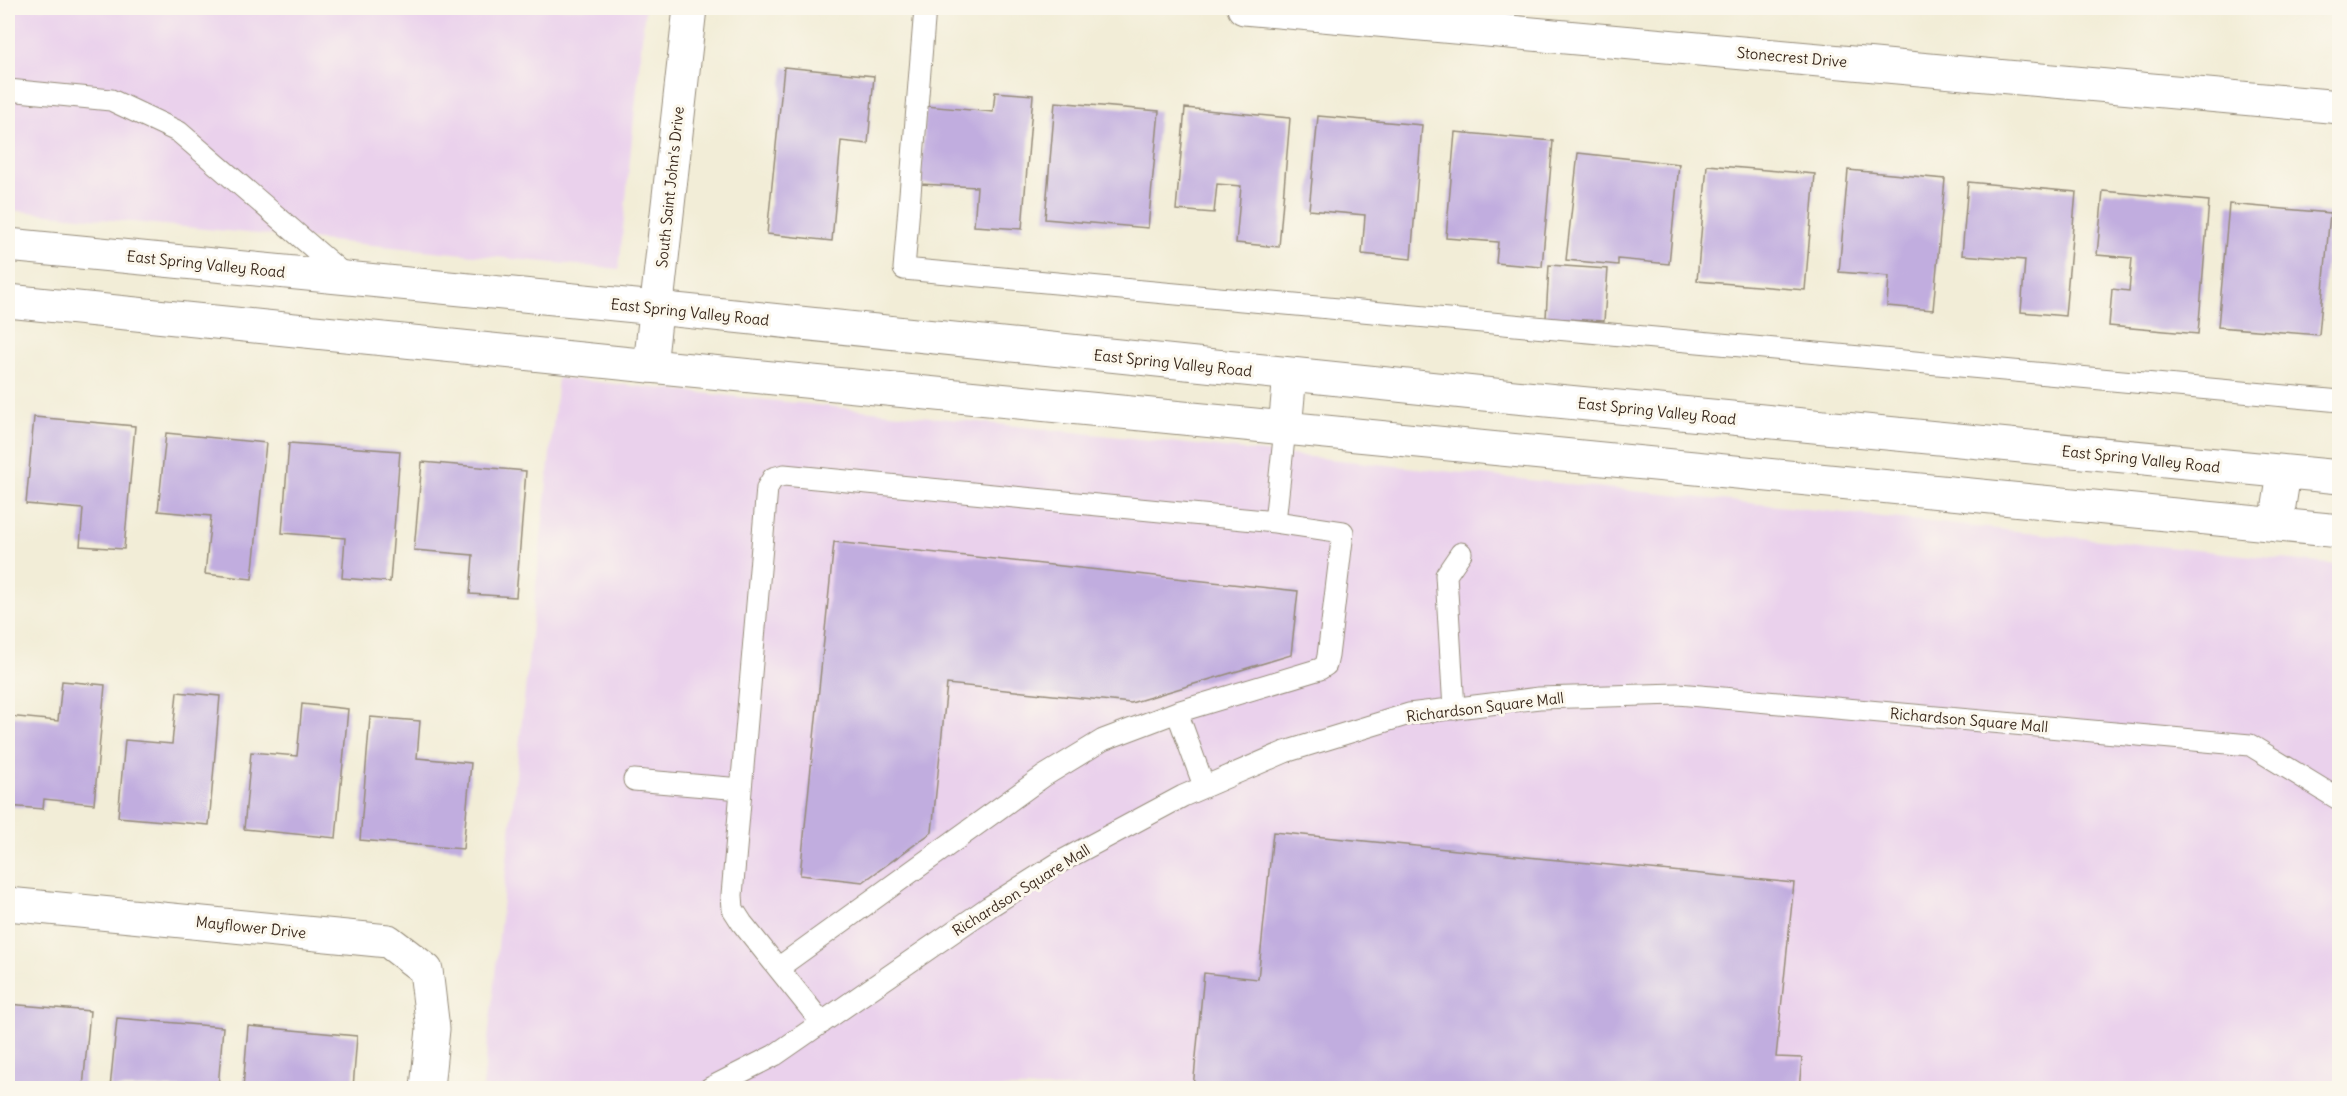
<svg xmlns="http://www.w3.org/2000/svg" width="2347" height="1096" font-family="Delius,sans-serif">
<rect width="100%" height="100%" fill="#fbf7ec"/>
<filter id="ink" filterUnits="userSpaceOnUse"><feTurbulence type="fractalNoise" baseFrequency=".0167" numOctaves="2"/><feDisplacementMap in="SourceGraphic" scale="12" xChannelSelector="R" yChannelSelector="G"/><feConvolveMatrix kernelMatrix="1 2 1 2 8 2 1 2 1" color-interpolation-filters="sRGB"/></filter>
<filter id="wash" filterUnits="userSpaceOnUse"><feTurbulence type="fractalNoise" baseFrequency=".008" numOctaves="4" result="noise"/><feDisplacementMap in="SourceGraphic" scale="24" xChannelSelector="R" yChannelSelector="G"/><feGaussianBlur stdDeviation="1.35" result="paint"/><feColorMatrix in="noise" values="0 0 0 0 0 0 0 0 0 0 0 0 0 0 0 0 0 1.4 0 .05"/><feComposite in="paint" operator="in"/></filter>
<g filter="url(#wash)">
<rect width="100%" height="100%" fill="#f2edd7"/>
<path fill="#ead1ec" d="M 8,8 L 645,8 L 619,269 L 8,210 Z
M 558,378 L 2339,565 L 2339,1088 L 483,1088 Z"/>
<g id="blocks">
<path fill="#c1addf" d="M 784,67 L 874,76 L 868,144 L 841,141 L 832,241 L 767,234 Z
M 995,92 L 1033,95 L 1022,229 L 974,226 L 977,187 L 920,184 L 926,106 L 993,112 Z
M 1055,102 L 1159,111 L 1148,228 L 1045,219 Z
M 1185,108 L 1290,118 L 1279,247 L 1236,243 L 1241,186 L 1217,184 L 1214,213 L 1176,210 Z
M 1318,116 L 1422,125 L 1411,259 L 1362,254 L 1365,215 L 1309,210 Z
M 1455,132 L 1553,141 L 1542,267 L 1496,263 L 1498,242 L 1446,238 Z
M 1578,153 L 1679,164 L 1669,264 L 1618,259 L 1618,265 L 1566,260 Z
M 1707,165 L 1815,174 L 1805,290 L 1697,281 Z
M 1848,170 L 1945,179 L 1933,310 L 1887,306 L 1889,276 L 1839,272 Z
M 1968,182 L 2076,192 L 2065,316 L 2021,312 L 2025,260 L 1962,255 Z
M 2103,191 L 2209,201 L 2198,334 L 2109,326 L 2112,289 L 2129,291 L 2132,258 L 2097,255 Z
M 2229,204 L 2330,213 L 2319,335 L 2218,327 Z
M 1549,265 L 1608,269 L 1604,321 L 1546,318 Z
M 34,417 L 135,426 L 124,549 L 80,546 L 83,509 L 26,504 Z
M 166,433 L 266,443 L 252,579 L 205,574 L 211,516 L 158,511 Z
M 289,443 L 400,451 L 390,582 L 342,578 L 345,538 L 282,533 Z
M 422,462 L 526,471 L 516,597 L 470,594 L 473,555 L 414,550 Z
M 834,542 L 1298,591 L 1291,655 L 1131,703 L 947,684 L 932,832 L 863,882 L 800,875 Z
M 62,681 L 105,685 L 94,804 L 44,799 L 43,809 L 8,806 L 8,716 L 58,721 Z
M 177,692 L 220,696 L 209,825 L 118,817 L 125,740 L 172,744 Z
M 302,704 L 348,709 L 336,838 L 244,829 L 251,752 L 297,756 Z
M 370,717 L 420,721 L 417,758 L 471,763 L 463,849 L 360,840 Z
M 1273,832 L 1794,883 L 1776,1057 L 1802,1058 L 1799,1088 L 1193,1088 L 1204,973 L 1258,979 Z
M 8,1004 L 90,1011 L 83,1088 L 8,1088 Z
M 117,1018 L 223,1027 L 218,1088 L 110,1088 Z
M 248,1026 L 357,1036 L 353,1088 L 243,1088 Z"/>
</g>
</g>
<g filter="url(#ink)">
<use href="#blocks" fill-opacity="0" stroke="#968c7a" stroke-width="1.5"/>
<g fill="none" stroke-linecap="round" stroke-linejoin="round">
<defs>
<path id="lane" d="M 925,8 L 904,269 L 2340,401
M 8,90 L 111,100 L 179,132 L 348,278
M 1275,522 L 1285,429
M 1454,709 L 1446,575 L 1461,553
M 1177,712 L 1204,786
M 634,780 L 741,789
M 778,968 L 1044,776 L 1103,740 L 1177,712 L 1320,669 L 1326,665 L 1328,656 L 1343,532 L 1275,522 L 784,475 L 773,478 L 767,488 L 732,895 L 733,909 L 742,923 L 822,1023
M 710,1088 L 775,1055 L 989,907 L 1060,862 L 1183,796 L 1285,752 L 1409,714 L 1539,698 L 1678,694 L 2250,745 L 2340,800"/>
<path id="street" d="M 1244,8 L 2340,107
M 650,366 L 690,8
M 8,904 L 388,941 L 426,970 L 433,1029 L 427,1088"/>
<path id="secondary" d="M 8,245 L 656,308 L 1484,394 L 2340,477
M 8,301 L 650,366 L 2340,531
M 1285,429 L 1290,374
M 2276,525 L 2284,473"/>
</defs>
<use href="#lane" stroke="#968c7a" stroke-width="23"/>
<use href="#street" stroke="#968c7a" stroke-width="35"/>
<use href="#secondary" stroke="#968c7a" stroke-width="35"/>
<use href="#lane" stroke="#fff" stroke-width="21"/>
<use href="#street" stroke="#fff" stroke-width="33"/>
<use href="#secondary" stroke="#fff" stroke-width="33"/>
</g>
</g>
<g text-anchor="middle" dominant-baseline="central" stroke-width="6" stroke-linejoin="round" paint-order="stroke">
<g font-size="15" fill="#3b2a1e" stroke="#fbf7ec">
<text transform="translate(1792 57) rotate(5)">Stonecrest Drive</text>
<text transform="translate(670 187) rotate(-84)">South Saint John's Drive</text>
<text transform="translate(206 264) rotate(6)">East Spring Valley Road</text>
<text transform="translate(690 312) rotate(6)">East Spring Valley Road</text>
<text transform="translate(1173 363) rotate(6)">East Spring Valley Road</text>
<text transform="translate(1657 411) rotate(6)">East Spring Valley Road</text>
<text transform="translate(2141 459) rotate(6)">East Spring Valley Road</text>
<text transform="translate(1485 707) rotate(-7)">Richardson Square Mall</text>
<text transform="translate(1969 720) rotate(5)">Richardson Square Mall</text>
<text transform="translate(1021 890) rotate(-32)">Richardson Square Mall</text>
<text transform="translate(251 927) rotate(6)">Mayflower Drive</text>
</g>
</g>
<rect width="2347" height="1096" fill="none" stroke="#fbf7ec" stroke-width="30"/>
</svg>
